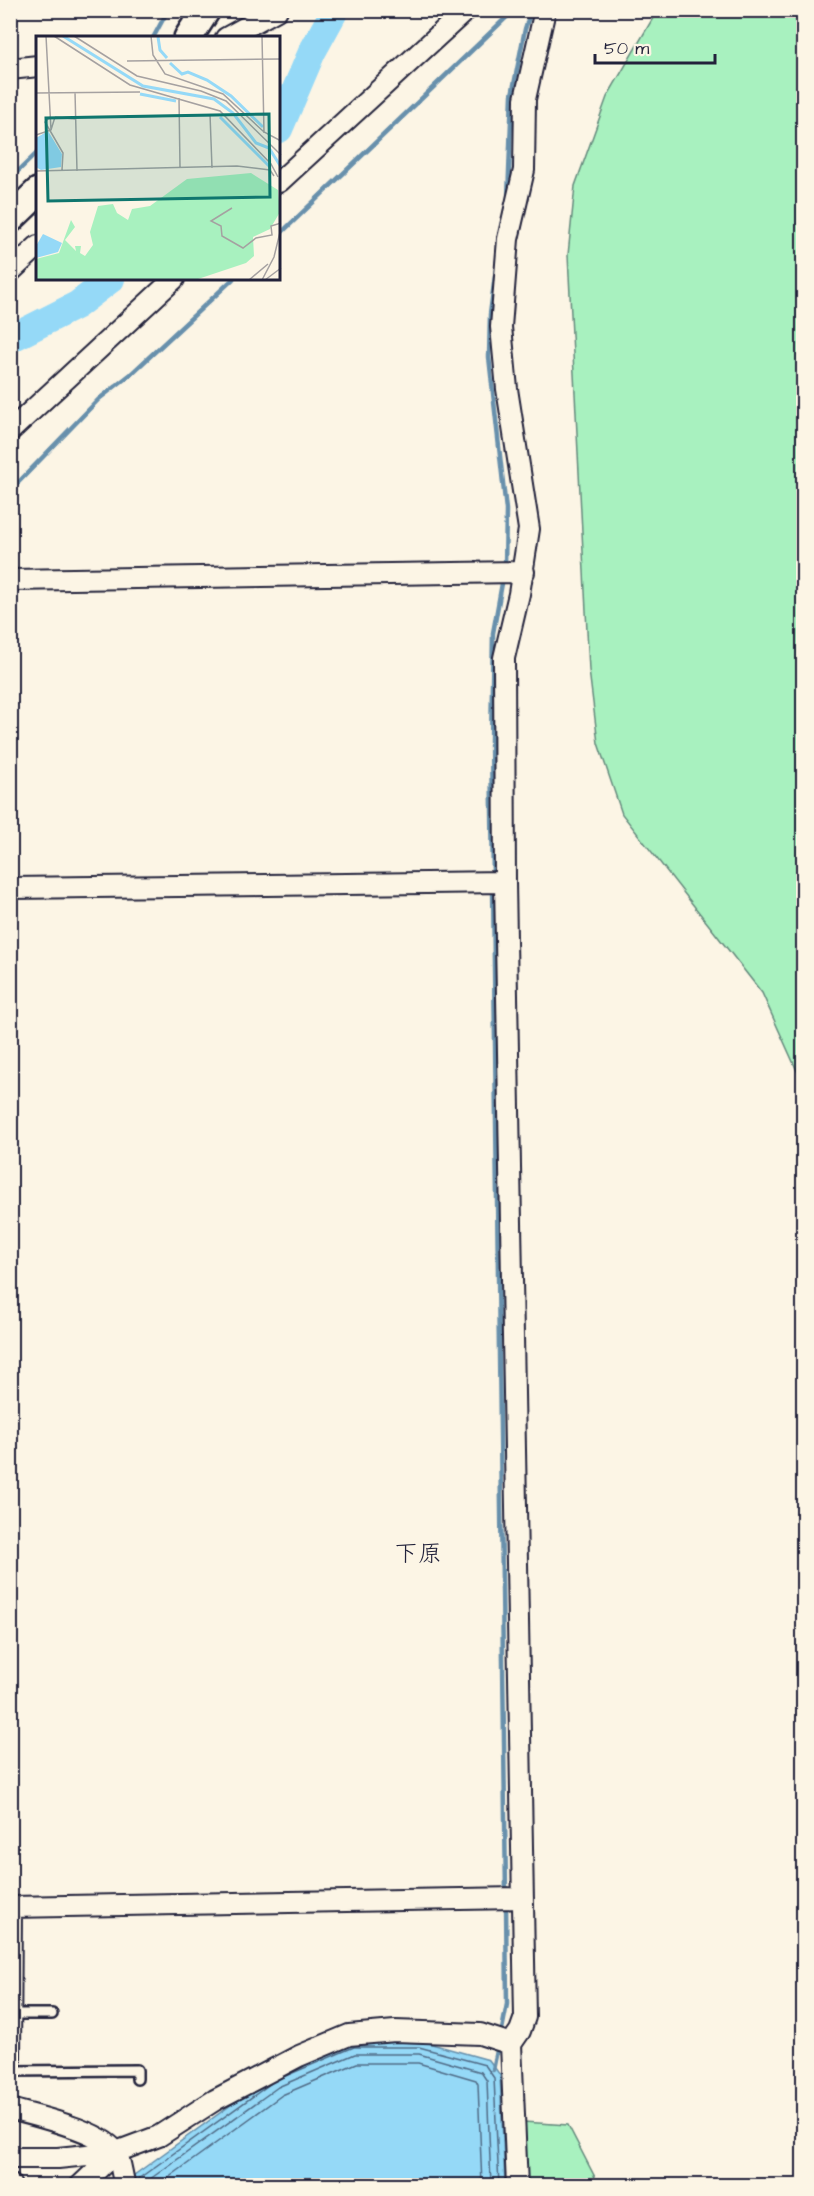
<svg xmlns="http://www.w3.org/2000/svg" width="814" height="2196" font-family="'Architects Daughter','Klee One',sans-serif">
<rect width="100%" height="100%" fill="#fcf5e5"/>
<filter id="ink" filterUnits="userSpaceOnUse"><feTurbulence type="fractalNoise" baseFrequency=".0167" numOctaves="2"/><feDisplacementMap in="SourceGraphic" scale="12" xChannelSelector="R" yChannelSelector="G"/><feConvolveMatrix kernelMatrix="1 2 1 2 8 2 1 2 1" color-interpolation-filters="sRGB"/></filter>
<g filter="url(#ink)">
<path fill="#a8f1bf" stroke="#658a7d" stroke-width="1.5" d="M 657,11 L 803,11 L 803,1084 L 762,993 L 622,814 L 598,743 L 589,670 L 568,255 L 575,186 L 607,97 Z
M 523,2122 L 568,2125 L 599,2185 L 526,2185 Z"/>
<path fill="#95d9f7" stroke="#6790ac" stroke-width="1.5" d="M 353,2041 L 421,2041 L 489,2060 L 500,2075 L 505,2185 L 132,2186 L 130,2178 L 271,2076 Z"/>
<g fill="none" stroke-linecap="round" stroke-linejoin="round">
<path stroke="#506b86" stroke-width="1.5" d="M 283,2077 L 354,2047 L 419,2047 L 485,2065 L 494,2078 L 499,2186
M 137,2186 L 138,2179 L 270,2084
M 145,2186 L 146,2182 L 278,2087 L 355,2054 L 419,2054 L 481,2072 L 487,2081 L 491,2186
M 157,2186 L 282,2095 L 357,2063 L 418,2063 L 476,2080 L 478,2084 L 482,2186"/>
<path stroke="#6790ac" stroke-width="4.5" d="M 153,38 L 168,10
M 10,179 L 38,152
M 508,198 L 512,95 L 525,29 L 531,10
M 502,223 L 490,314 L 489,357 L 506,510 L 505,567
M 279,235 L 514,10
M 10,491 L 99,399 L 131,374 L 233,279
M 493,878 L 491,741 L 493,633 L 503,578
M 493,886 L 506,1895
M 501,2035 L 507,2004 L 506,1903
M 493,2070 L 498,2046"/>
<path stroke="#95d9f7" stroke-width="28" d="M 279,129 L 312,52 L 335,10
M 10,339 L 77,305 L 111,279"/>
<defs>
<path id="lane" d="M 12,2014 L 52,2014
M 10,2071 L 137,2070 L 137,2079"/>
<path id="street" d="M 226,38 L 277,10
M 10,69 L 38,66
M 279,182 L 466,10
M 10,272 L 38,246
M 10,431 L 174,279
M 10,580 L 524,572
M 10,888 L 505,882
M 10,1907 L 523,1898
M 10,2062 L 11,1907
M 10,2109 C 35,2116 105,2131 117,2154 C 121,2163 122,2176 125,2186
M 10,2158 L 58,2158 L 116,2152 L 159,2136 L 215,2100 L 299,2056 L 349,2035 L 395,2031 L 480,2034 L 511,2044
M 10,2184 L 11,2186
M 80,2186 L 116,2152
M 517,2186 L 511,2044 L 520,2031 L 525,2017 L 505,882 L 504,658 L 519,594 L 529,529 L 507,389 L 501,327 L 508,239 L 524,170 L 525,99 L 545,10"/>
<path id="secondary" d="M 188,38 L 206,10
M 10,219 L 38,192"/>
</defs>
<use href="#lane" stroke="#22223b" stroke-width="14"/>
<use href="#street" stroke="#22223b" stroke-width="24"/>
<use href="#secondary" stroke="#22223b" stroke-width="32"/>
<use href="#lane" stroke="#fcf5e5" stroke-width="9"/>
<use href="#street" stroke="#fcf5e5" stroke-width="20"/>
<use href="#secondary" stroke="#fcf5e5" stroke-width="27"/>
</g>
</g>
<g text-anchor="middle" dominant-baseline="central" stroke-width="6" stroke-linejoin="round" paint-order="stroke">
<g font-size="24" fill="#22223b" stroke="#fcf5e5">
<text x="418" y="1554">下原</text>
</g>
</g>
<g transform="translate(36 36)">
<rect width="244" height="244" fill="#fcf5e5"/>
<path d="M 215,137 L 242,154 L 244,176 L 234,193 L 217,201 L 218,220 L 210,227 L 159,244 L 0,244 L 0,223 L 23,217 L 35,184 L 39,191 L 29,204 L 40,215 L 39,210 L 45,210 L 44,217 L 49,220 L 57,209 L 54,196 L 62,170 L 77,168 L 81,177 L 92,184 L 96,173 L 114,170 L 151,143 Z" fill="#a8f1bf"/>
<path d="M 12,95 L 26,118 L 25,131 L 5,134 L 0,131 L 0,102 ZM 7,198 L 26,207 L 22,216 L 0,222 L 0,210 Z" fill="#95d9f7"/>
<path fill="none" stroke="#95d9f7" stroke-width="3" d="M 27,0 L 107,50 L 178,63 L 197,77 L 220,107 L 233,112 L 245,131M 122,1 L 124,14 L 131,22M 134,27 L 146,38 L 152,36 L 171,44 L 195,60 L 227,91M 104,58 L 140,65M 184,81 L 234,131"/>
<path fill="none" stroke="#a5a1a1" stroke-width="1.5" d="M 10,0 L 15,94M 18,0 L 94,49 L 184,75 L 235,128 L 242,141M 38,0 L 101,40 L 165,55 L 190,65 L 245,119M 115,0 L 117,19 L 129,38 L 187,58 L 228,96 L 245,105M 226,0 L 228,97M 91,25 L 245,23M 39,56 L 41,135M 0,57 L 104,56M 143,62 L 144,131M 174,78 L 176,132M 14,81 L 9,86 L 27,117 L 26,134M 19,81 L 39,83M 92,81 L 185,79M 0,99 L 15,94 L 19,81M 0,135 L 201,130 L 234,134 L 238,140M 196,172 L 175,185 L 185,190 L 186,200 L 207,212 L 220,202 L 236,199 L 235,190 L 245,187M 213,244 L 232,228M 226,244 L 238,221 L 245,192M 229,244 L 245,232"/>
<path fill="#0f766e" fill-opacity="0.15" stroke="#0f766e" stroke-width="3" d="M 233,78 L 234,161 L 12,165 L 10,82 Z"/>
<rect width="244" height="244" fill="none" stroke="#22223b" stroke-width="3"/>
</g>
<rect width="814" height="2196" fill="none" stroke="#fcf5e5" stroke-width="36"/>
<rect x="18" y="18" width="778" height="2160" fill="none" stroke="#22223b" stroke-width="2" filter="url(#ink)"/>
<path d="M595 54v9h120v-9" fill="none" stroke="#22223b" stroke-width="3"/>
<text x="604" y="54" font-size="18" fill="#22223b" stroke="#fcf5e5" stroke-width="4.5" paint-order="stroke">50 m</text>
</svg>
